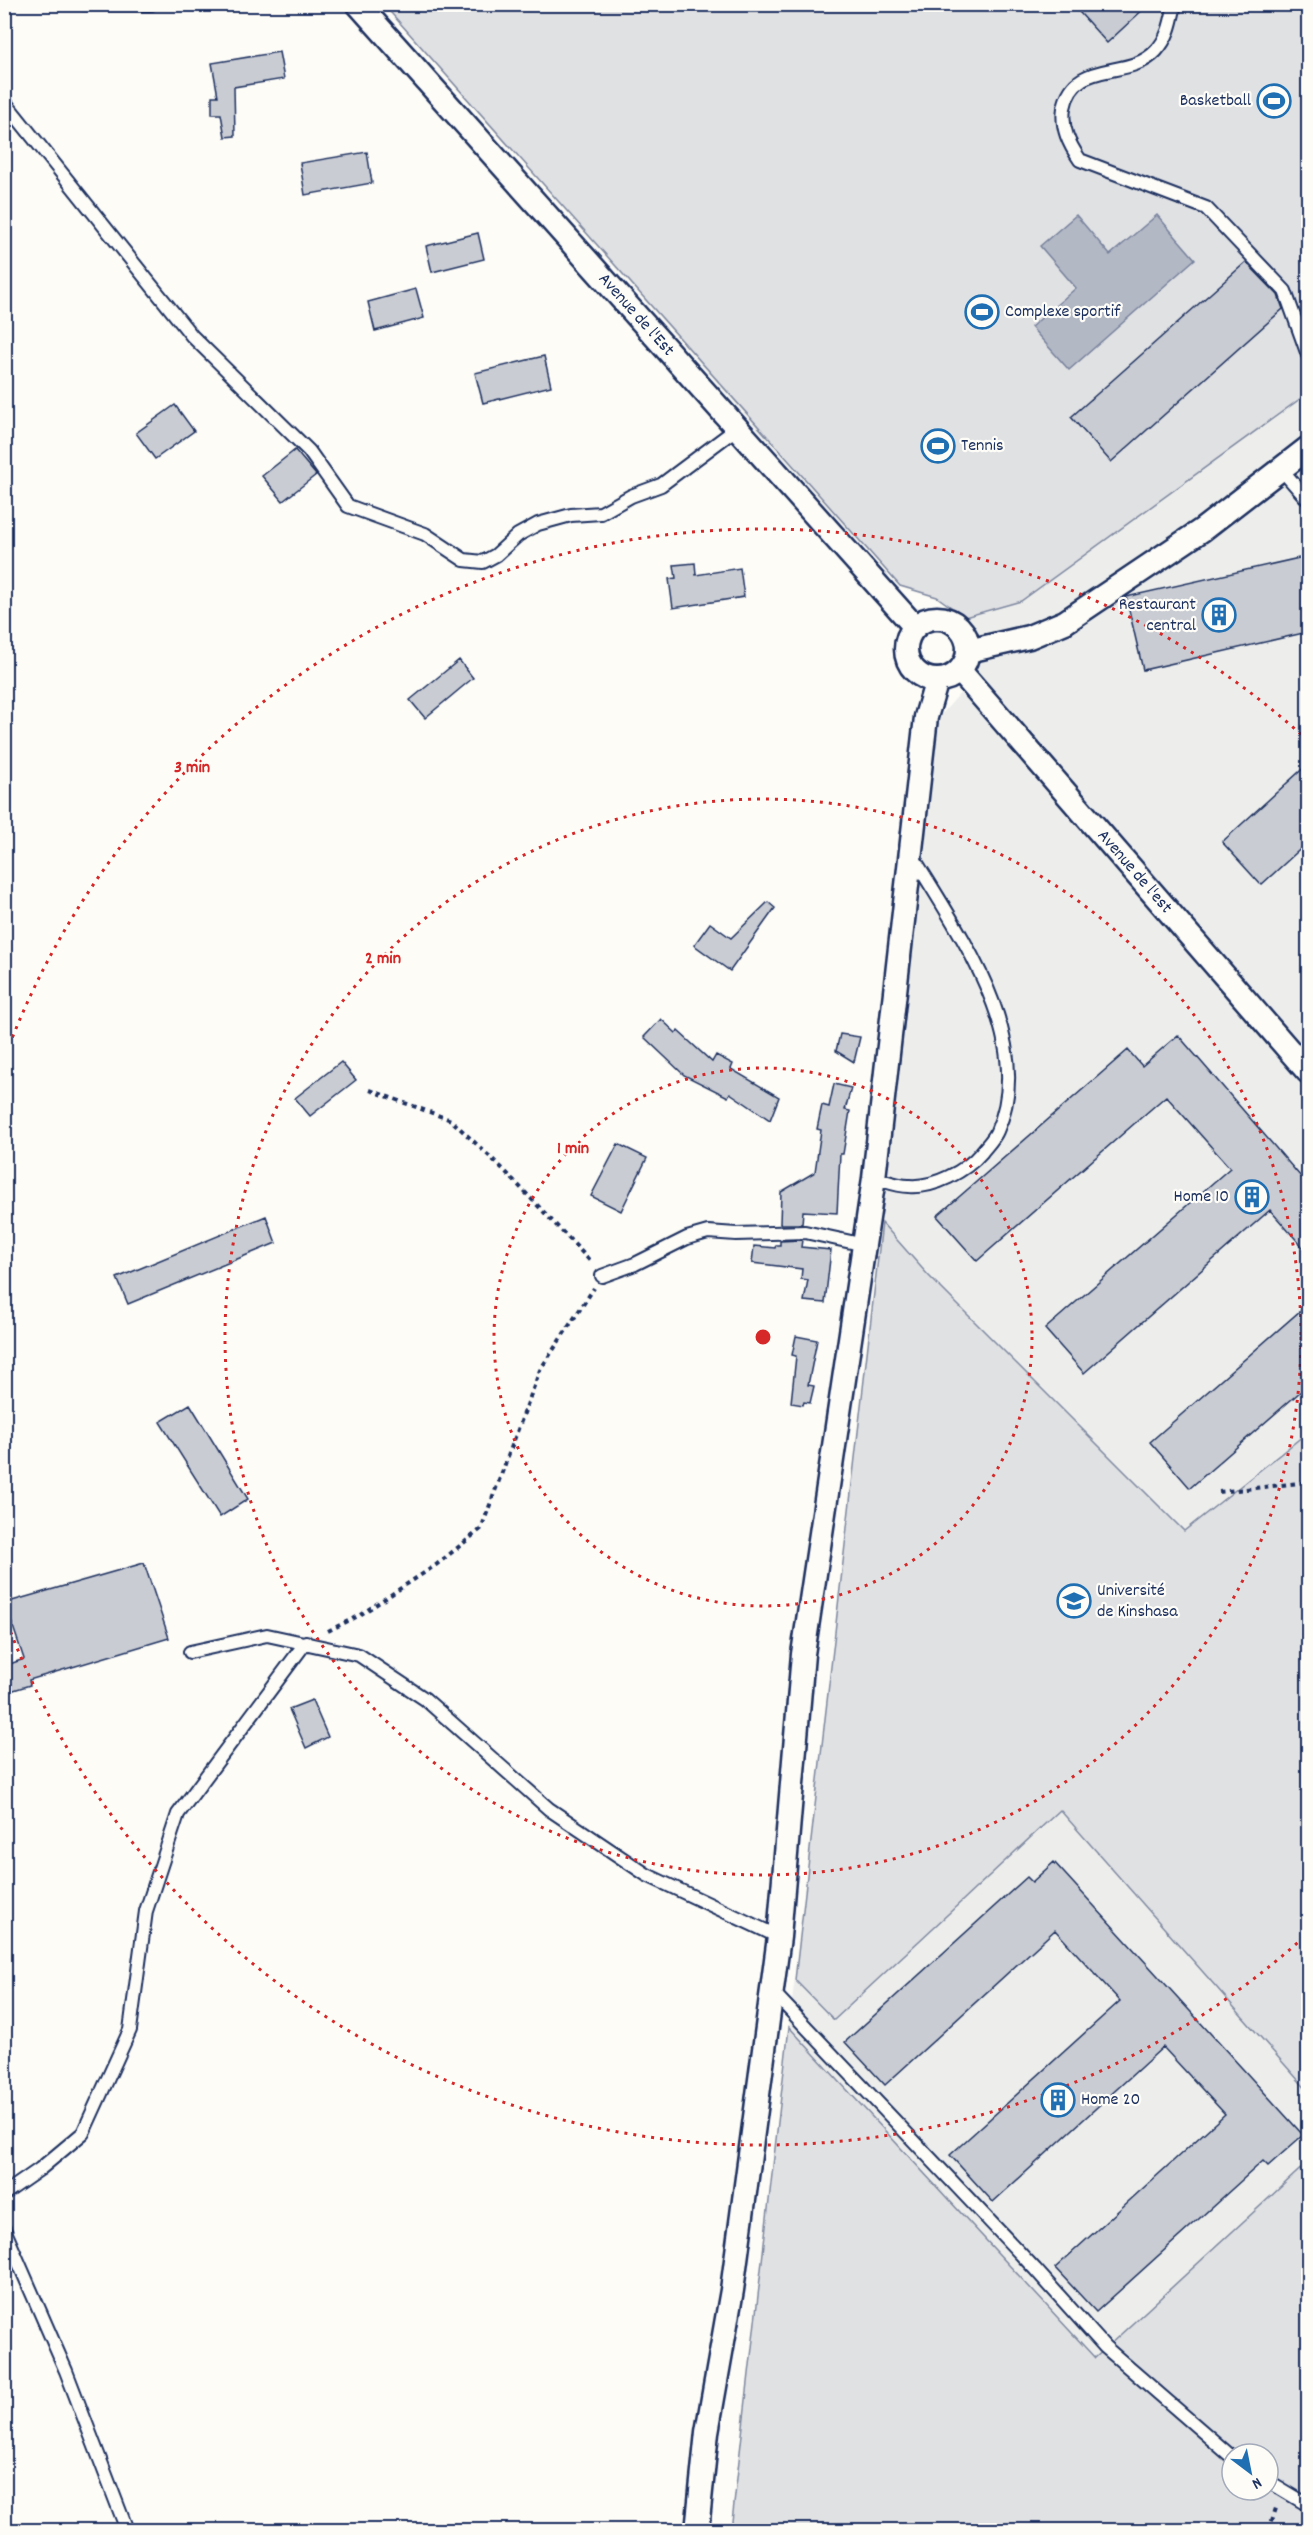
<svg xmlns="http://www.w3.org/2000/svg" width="1313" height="2535" font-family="Dekko,sans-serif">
<rect width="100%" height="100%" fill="#fdfcf7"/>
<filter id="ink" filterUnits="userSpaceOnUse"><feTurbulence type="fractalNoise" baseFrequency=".0167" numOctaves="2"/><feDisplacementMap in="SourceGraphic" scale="12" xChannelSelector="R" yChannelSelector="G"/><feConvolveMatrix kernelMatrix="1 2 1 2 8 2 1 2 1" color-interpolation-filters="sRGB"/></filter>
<g filter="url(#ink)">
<path fill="#edeeec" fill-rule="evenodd" d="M 384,5 L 1308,5 L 1308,2530 L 731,2530 L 882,1223 L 933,724 L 963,690 L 973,670 L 974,646 L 965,617 L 937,597 L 900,586 L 824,504 ZM 1232,2454 L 1268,2454 L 1268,2490 L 1232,2490 Z"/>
<path fill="#e0e1e3" stroke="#7e88a0" stroke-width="1.5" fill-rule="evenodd" d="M 384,5 L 1308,5 L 1308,393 L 1021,601 L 965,617 L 937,597 L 900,586 Z
M 882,1223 L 928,1275 L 1184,1531 L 1308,1432 L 1308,2091 L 1060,1810 L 834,2020 L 795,1980 Z
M 789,2027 L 1095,2358 L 1308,2162 L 1308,2530 L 731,2530 ZM 1232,2454 L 1268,2454 L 1268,2490 L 1232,2490 Z"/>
<path fill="#b3b8c5" stroke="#76819c" stroke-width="1.5" d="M 1076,215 L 1110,255 L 1157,215 L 1195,259 L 1069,370 L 1031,327 L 1076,288 L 1040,246 Z"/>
<path fill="#c9ccd3" stroke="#1b2f5e" stroke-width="1.5" d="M 1072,4 L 1149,4 L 1107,43 Z
M 279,52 L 284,79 L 234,87 L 235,136 L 225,137 L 221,114 L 212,114 L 212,96 L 218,96 L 212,63 Z
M 367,152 L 372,183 L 305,195 L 300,163 Z
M 478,233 L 484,259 L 432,272 L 426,246 Z
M 1246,262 L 1278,295 L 1283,309 L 1111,462 L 1071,417 Z
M 416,289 L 424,318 L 375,331 L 368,302 Z
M 544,356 L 551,386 L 483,403 L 475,373 Z
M 175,405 L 194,431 L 155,459 L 136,433 Z
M 295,450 L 316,475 L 283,501 L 262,476 Z
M 1308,556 L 1308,632 L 1143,670 L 1126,597 Z
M 695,563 L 696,575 L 740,568 L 744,597 L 673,608 L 669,579 L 676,578 L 674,565 Z
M 459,660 L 473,678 L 425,718 L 410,700 Z
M 1308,764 L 1308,842 L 1261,885 L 1222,842 Z
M 768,902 L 775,908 L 730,971 L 694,945 L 710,923 L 731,938 Z
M 661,1019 L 676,1033 L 678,1031 L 712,1062 L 716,1055 L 733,1064 L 731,1069 L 779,1097 L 770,1120 L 730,1093 L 728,1097 L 684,1075 L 644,1037 Z
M 840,1034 L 860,1037 L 854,1062 L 836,1051 Z
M 1178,1035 L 1308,1185 L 1308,1253 L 1270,1210 L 1084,1373 L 1045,1329 L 1230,1168 L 1166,1096 L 977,1261 L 937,1216 L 1128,1050 L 1142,1066 Z
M 341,1062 L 356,1080 L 310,1116 L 295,1098 Z
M 834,1084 L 851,1088 L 845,1110 L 850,1111 L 843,1154 L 840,1154 L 837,1213 L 803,1211 L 802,1224 L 780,1224 L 781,1192 L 815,1172 L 821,1130 L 817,1129 L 822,1105 L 829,1107 Z
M 618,1144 L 647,1158 L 621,1211 L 591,1196 Z
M 266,1216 L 276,1243 L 128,1304 L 117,1278 Z
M 802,1240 L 801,1247 L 831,1250 L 825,1303 L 804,1301 L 808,1280 L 801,1279 L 802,1269 L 752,1263 L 754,1246 L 775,1248 L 776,1245 L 780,1245 L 780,1241 Z
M 1308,1304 L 1308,1385 L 1190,1488 L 1150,1442 Z
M 796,1336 L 817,1340 L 808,1385 L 814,1386 L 810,1403 L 804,1402 L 803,1405 L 791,1403 L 796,1356 L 792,1355 Z
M 190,1404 L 248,1499 L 220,1517 L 160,1422 Z
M 144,1563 L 169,1638 L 29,1680 L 30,1685 L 4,1693 L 4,1666 L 24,1659 L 5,1603 Z
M 312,1700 L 328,1737 L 306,1748 L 289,1709 Z
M 1054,1862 L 1303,2135 L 1268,2166 L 1263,2161 L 1096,2312 L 1055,2268 L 1225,2114 L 1163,2047 L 993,2202 L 950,2155 L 1120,2001 L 1055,1930 L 885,2085 L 845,2042 L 1027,1877 L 1032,1882 Z"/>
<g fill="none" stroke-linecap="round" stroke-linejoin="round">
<defs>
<path id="service" d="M 84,4 L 151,4
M 1175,4 C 1171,22 1169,37 1156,51 C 1128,81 1074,57 1064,108 C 1061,128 1069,144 1080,160 L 1206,208 L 1285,291 L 1308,355
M 4,101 L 192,336 L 309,451 L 348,506 L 425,534 L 464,560 L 483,562 L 496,555 L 518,535 L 538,524 L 571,515 L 601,513 L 631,496 L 661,485 L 736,429
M 1281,469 L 1308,500
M 874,1178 C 885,1181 898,1186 909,1186 C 934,1188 966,1171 981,1153 C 986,1146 994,1139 997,1131 C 1038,1041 957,930 912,855
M 602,1276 L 635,1264 L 687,1238 L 708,1232 L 736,1234 L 805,1232 L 865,1245
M 190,1652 L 267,1635 L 359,1655 L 425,1699 L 549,1809 L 647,1875 L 779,1937
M 772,1991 L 1035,2269 L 1105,2347 L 1232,2457
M 4,2194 L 40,2169 L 83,2133 L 130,2030 L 146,1911 L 178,1814 L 306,1642
M 4,2229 L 66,2371 L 127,2530
M 1268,2481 L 1308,2505"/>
<g id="minor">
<path id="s1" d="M 358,4 L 915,627"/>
<circle cx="937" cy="649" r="31"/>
<path d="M 968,651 L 1029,637 L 1065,622 L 1202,530 L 1308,448"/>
<path id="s2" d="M 960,671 L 1308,1072"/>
<path d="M 697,2530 L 707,2432 L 732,2290 L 779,1937 L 803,1654 L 874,1178 L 926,717 L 937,680"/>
</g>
</defs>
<use href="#service" stroke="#1b2f5e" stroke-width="16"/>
<use href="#minor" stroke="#1b2f5e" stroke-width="27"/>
<path stroke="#1b2f5e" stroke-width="4" stroke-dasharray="4.5 4.5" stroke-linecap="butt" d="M 370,1090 L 451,1120 L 504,1170 L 592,1263
M 1219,1492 L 1308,1482
M 328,1631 L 360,1615 L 436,1565 L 481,1529 L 540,1370 L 594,1288
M 1269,2530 L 1277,2505"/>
<use href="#service" stroke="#fdfcf7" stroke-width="12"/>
<use href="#minor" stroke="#fdfcf7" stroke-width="22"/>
</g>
</g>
<g fill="none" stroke="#d62828" stroke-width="3" stroke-dasharray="3 6">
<circle cx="763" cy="1337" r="269"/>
<circle cx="763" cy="1337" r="538"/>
<path d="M1304 1937A808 808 0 0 1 6 1620M6 1054A808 808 0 0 1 1304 737"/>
</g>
<defs>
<symbol id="stadium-ring" viewBox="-11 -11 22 22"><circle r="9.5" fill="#fdfcf7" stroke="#1f6fb2" stroke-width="1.5"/><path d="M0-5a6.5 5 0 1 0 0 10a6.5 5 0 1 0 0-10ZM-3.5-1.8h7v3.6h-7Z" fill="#1f6fb2"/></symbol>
<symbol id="building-ring" viewBox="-11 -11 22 22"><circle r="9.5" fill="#fdfcf7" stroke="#1f6fb2" stroke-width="1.5"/><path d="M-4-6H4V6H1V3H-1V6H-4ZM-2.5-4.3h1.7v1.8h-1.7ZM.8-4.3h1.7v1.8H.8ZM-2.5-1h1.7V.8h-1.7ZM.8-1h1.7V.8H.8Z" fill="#1f6fb2"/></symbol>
<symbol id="university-ring" viewBox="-11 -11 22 22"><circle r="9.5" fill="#fdfcf7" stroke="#1f6fb2" stroke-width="1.5"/><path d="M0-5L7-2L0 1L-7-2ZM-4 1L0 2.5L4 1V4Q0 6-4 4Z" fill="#1f6fb2"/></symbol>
</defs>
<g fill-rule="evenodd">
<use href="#stadium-ring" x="1255" y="82" width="38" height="38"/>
<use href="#stadium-ring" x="963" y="293" width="38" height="38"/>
<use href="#stadium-ring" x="919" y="427" width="38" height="38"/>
<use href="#building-ring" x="1200" y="596" width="38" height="38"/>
<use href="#building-ring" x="1233" y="1178" width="38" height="38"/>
<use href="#university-ring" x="1055" y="1582" width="38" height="38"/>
<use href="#building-ring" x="1039" y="2081" width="38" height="38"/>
</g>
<g text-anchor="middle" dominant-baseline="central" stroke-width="4.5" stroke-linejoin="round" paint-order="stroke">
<g font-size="18" fill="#1b2f5e" stroke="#fdfcf7" text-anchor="start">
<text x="1251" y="101" text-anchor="end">Basketball</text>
<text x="1005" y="312">Complexe sportif</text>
<text x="961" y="446">Tennis</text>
<text x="1196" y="605" text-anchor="end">Restaurant<tspan x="1196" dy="21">central</tspan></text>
<text x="1229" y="1197" text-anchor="end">Home 10</text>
<text x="1097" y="1591">Université<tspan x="1097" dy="21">de Kinshasa</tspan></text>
<text x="1081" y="2100">Home 20</text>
</g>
<g font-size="18" fill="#1b2f5e" stroke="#fdfcf7">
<text stroke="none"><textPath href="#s1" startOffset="417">Avenue de l'Est</textPath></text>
<text stroke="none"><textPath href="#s2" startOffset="266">Avenue de l'est</textPath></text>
</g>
</g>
<circle cx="763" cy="1337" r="9" fill="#d62828" stroke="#fdfcf7" stroke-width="3"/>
<g font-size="18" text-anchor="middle" font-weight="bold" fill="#d62828" stroke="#fdfcf7" stroke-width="4.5" stroke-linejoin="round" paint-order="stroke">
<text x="192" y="772">3 min</text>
<text x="383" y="963">2 min</text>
<text x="573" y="1153">1 min</text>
</g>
<rect width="1313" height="2535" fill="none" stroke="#fdfcf7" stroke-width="24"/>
<rect x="12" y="12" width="1289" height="2511" fill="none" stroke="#1b2f5e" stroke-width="2" filter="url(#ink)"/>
<g transform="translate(1250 2472) rotate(148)"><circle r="28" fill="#fdfcf7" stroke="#a3aaba" stroke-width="1.5"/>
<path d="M0-4.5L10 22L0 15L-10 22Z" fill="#1f6fb2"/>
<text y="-9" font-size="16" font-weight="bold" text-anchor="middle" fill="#1b2f5e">N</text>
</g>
</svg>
